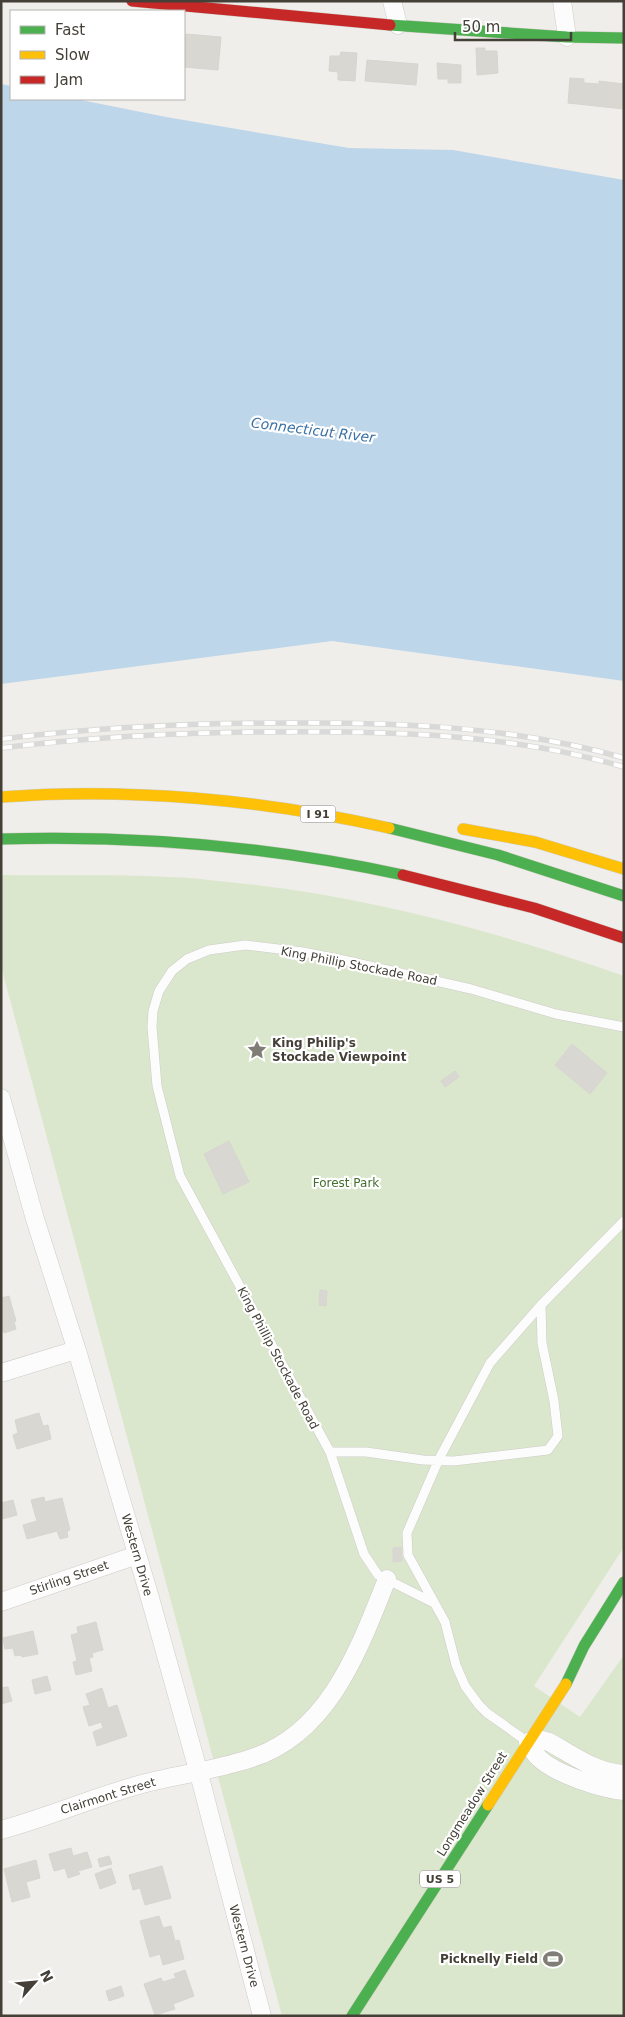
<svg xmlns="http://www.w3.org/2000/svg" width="625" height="2017" font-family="'DejaVu Sans',sans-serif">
<rect width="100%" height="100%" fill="#efeeea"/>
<path fill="#dbe7cc" d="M 1,875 C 57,876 112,874 168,877 C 188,877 208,880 228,882 C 364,895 495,931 624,976 L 624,1547 L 534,1686 L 580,1717 L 624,1655 L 624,2016 L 282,2016 L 1,966 Z"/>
<path fill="#bed6e9" d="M 1,84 L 11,86 L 11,99 L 76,99 L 166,117 L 349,148 L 453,150 L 624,180 L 624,681 L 332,641 L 1,684 Z"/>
<path fill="#d9d7d2" stroke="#d7d5d0" d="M 186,34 L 221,37 L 218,70 L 184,67 Z
M 476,48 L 485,48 L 485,51 L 497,51 L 498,73 L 477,75 Z
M 341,52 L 357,53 L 355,81 L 338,80 L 338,72 L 329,71 L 330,56 L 340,56 Z
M 367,60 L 418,64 L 416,85 L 365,81 Z
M 437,63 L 461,65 L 461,83 L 448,83 L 448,79 L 438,79 Z
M 570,78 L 584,79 L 584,83 L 599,84 L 599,81 L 624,84 L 624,109 L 568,103 Z
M 572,1044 L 607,1073 L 590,1094 L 555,1065 Z
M 455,1071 L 459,1077 L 445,1087 L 441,1081 Z
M 229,1141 L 249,1182 L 223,1194 L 204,1154 Z
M 320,1290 L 327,1291 L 326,1306 L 319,1305 Z
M 9,1296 L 16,1321 L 14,1322 L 16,1329 L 4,1333 L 1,1326 L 1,1298 Z
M 39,1413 L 43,1426 L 48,1425 L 51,1439 L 17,1449 L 13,1435 L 18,1433 L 15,1420 Z
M 44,1497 L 45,1502 L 62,1498 L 70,1530 L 67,1531 L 68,1537 L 60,1539 L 57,1531 L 27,1539 L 23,1525 L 37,1521 L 31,1500 Z
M 13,1500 L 17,1515 L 2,1519 L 1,1503 Z
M 401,1547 L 402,1561 L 393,1562 L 393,1548 Z
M 96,1622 L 103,1650 L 92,1653 L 93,1657 L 89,1658 L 92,1671 L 76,1675 L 73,1662 L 77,1661 L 71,1635 L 78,1633 L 77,1627 Z
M 33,1631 L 38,1654 L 22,1657 L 21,1655 L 15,1656 L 13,1648 L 5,1649 L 3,1638 Z
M 47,1676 L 51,1690 L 35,1694 L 32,1680 Z
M 8,1687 L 12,1701 L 1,1704 L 1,1688 Z
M 102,1688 L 108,1708 L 117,1705 L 127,1736 L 97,1746 L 93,1732 L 103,1728 L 101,1722 L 89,1726 L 83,1707 L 90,1705 L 86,1694 Z
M 71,1848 L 73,1856 L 87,1852 L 92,1867 L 78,1871 L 80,1874 L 68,1878 L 65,1868 L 54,1871 L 49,1854 Z
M 109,1856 L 112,1864 L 100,1867 L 98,1859 Z
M 36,1860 L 40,1878 L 26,1882 L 30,1897 L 12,1902 L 4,1869 Z
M 162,1866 L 171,1898 L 145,1905 L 140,1888 L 133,1890 L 129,1875 Z
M 111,1868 L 116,1883 L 100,1889 L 95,1874 Z
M 159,1916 L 163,1928 L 171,1926 L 175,1941 L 179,1940 L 184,1959 L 163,1965 L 160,1954 L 150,1957 L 140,1921 Z
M 185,1970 L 194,1996 L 173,2004 L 175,2009 L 155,2015 L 144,1984 L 161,1978 L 163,1982 L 176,1978 L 174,1974 Z
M 121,1986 L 124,1996 L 109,2001 L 106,1991 Z"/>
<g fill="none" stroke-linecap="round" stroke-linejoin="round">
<defs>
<path id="lane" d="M 330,1452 L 366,1452 L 423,1460 L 454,1461 L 548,1450 L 558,1436 L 554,1401 L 542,1343 L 541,1305
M 434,1603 L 378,1575 L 364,1554 L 330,1452 L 180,1176 L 157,1086 L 152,1027 L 153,1011 L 159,991 L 172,971 L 187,959 L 209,950 L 245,945 L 303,952 L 343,960 L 471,989 L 556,1014 L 624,1027
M 525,1740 L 487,1713 L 479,1705 L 465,1686 L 456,1665 L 445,1622 L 408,1555 L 407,1533 L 439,1459 L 490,1363 L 541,1305 L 624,1221"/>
<path id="street" d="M 392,1 L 398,25
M 562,1 L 567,37
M 1,1098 L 35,1219 L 78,1354 L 150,1598 L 198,1770 L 262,2016
M 1,1373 L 76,1350
M 1,1602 L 137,1555
M 624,1774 C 596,1773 573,1755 549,1742 L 542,1740 L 528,1742 C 531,1748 534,1754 539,1758 C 555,1774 602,1789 624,1791
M 1,1830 C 49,1817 94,1797 142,1784 C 177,1775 215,1770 249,1759 C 329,1735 359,1649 387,1579"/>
<path id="fast" d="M 390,25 L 567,37 L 624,38
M 389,828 L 498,855 L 624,896
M 1,839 C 137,835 270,846 403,875
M 566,1684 L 584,1646 L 624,1582
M 352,2016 L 488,1805"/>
<path id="slow" d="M 1,797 C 129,787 265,800 389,828
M 463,829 L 535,842 L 624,869
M 488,1805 L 566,1684"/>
<path id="jam" d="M 132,1 L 390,25
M 403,875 L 534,908 L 624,938"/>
</defs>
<use href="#lane" stroke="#cdccc8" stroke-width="10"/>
<use href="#street" stroke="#cdccc8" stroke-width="19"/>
<use href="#fast" stroke="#cecbc1" stroke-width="12"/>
<use href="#slow" stroke="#cecbc1" stroke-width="12"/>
<use href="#jam" stroke="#cecbc1" stroke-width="12"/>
<use href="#lane" stroke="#fdfcfc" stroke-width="9"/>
<use href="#street" stroke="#fdfcfc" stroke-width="18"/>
<use href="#fast" stroke="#4caf50" stroke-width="11"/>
<use href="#slow" stroke="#ffc107" stroke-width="11"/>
<use href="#jam" stroke="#c62828" stroke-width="11"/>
<defs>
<path id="rail" d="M 1,739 C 94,728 188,723 281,723 C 396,722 512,726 624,758
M 1,748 C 93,737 185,732 278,732 C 394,731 511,734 624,767"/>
</defs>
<use href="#rail" stroke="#d9d9d8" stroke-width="5.5"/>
<use href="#rail" stroke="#fff" stroke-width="4" stroke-dasharray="11" stroke-linecap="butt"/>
</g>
<defs>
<symbol id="sight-bare" viewBox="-9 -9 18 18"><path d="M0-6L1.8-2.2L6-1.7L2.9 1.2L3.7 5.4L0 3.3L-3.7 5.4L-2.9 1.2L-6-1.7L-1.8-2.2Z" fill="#807d76" stroke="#fff" stroke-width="2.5" paint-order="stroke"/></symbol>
<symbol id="stadium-bare" viewBox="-9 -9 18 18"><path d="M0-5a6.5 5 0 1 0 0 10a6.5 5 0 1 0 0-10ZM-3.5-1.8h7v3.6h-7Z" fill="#807d76" stroke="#fff" stroke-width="2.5" paint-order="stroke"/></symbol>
</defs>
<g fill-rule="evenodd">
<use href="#sight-bare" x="243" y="1036" width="28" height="28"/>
<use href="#stadium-bare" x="539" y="1945" width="28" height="28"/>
</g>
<g text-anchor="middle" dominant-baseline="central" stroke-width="4.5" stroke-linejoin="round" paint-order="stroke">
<g fill="#fff" stroke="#7c7973" stroke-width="1">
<rect x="300.5" y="805.5" width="35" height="17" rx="4"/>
<rect x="420" y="1870.5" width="40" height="17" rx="4"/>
</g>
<g font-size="11" font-weight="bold" fill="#444037">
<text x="318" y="814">I 91</text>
<text x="440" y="1879">US 5</text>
</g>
<g font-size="12" fill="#444037" stroke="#fff">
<text transform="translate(359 966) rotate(11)">King Phillip Stockade Road</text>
<text transform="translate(278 1358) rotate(62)">King Phillip Stockade Road</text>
<text transform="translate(137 1555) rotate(74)">Western Drive</text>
<text transform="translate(69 1578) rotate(-19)">Stirling Street</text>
<text transform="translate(108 1796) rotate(-17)">Clairmont Street</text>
<text transform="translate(472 1804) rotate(-58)">Longmeadow Street</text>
<text transform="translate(244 1946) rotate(75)">Western Drive</text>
</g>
<g font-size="12" font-weight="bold" fill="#444037" stroke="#fff" text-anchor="start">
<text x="272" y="1043">King Philip's<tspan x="272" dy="14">Stockade Viewpoint</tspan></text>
<text x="538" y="1959" text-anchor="end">Picknelly Field</text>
</g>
<g font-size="12" fill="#446f30" stroke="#fff">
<text x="346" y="1183">Forest Park</text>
</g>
<g font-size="14" font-style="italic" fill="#3b71a4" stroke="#fff">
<text transform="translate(313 430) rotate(7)">Connecticut River</text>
</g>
</g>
<rect width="625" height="2017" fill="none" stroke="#444037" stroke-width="5"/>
<rect x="10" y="10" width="175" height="90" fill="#ffffff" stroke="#b4b3af"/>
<rect x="20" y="26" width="25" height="8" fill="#4caf50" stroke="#b4b3af"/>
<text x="55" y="35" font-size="15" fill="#444037">Fast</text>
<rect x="20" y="51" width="25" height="8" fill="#ffc107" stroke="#b4b3af"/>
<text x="55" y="60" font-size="15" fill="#444037">Slow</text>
<rect x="20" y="76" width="25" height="8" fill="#c62828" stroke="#b4b3af"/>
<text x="55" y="85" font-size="15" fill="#444037">Jam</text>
<g transform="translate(35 1982) rotate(63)" stroke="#ffffff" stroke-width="4" paint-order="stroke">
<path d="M0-4L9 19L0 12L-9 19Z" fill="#444037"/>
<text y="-8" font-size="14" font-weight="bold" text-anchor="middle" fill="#444037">N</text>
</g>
<path d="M455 32v8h116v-8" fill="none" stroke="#444037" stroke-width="2.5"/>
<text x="462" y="32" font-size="15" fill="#444037" stroke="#ffffff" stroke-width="4" paint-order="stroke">50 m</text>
</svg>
